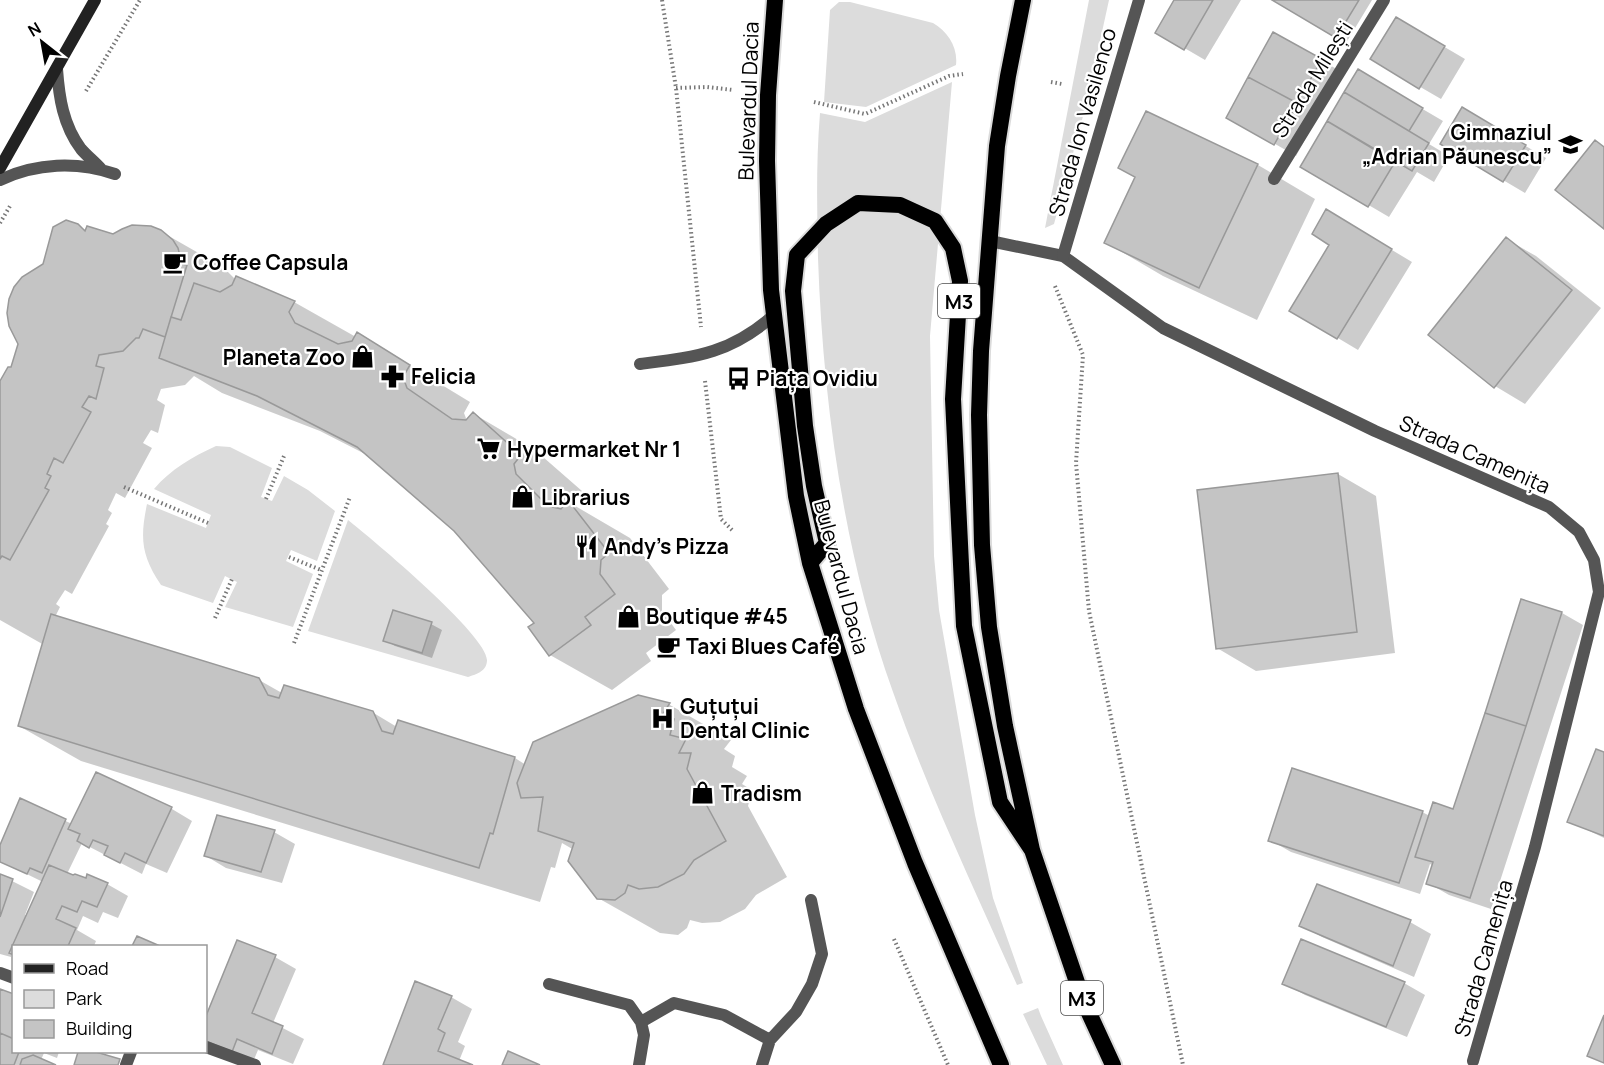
<svg xmlns="http://www.w3.org/2000/svg" width="1604" height="1065" font-family="Manrope,sans-serif">
<rect width="100%" height="100%" fill="#fff"/>
<path fill="#dcdcdc" d="M 1089,0 L 1109,0 L 1086,105 L 1054,224 L 1045,228 Z
M 839,2 L 850,2 L 933,23 C 948,32 958,47 956,65 L 866,107 L 824,102 L 830,10 Z
M 952,82 L 930,336 L 934,556 L 939,610 L 975,815 L 993,898 L 1023,983 L 1017,985 C 974,888 928,792 893,692 C 844,556 823,403 818,258 C 817,210 816,161 820,113 L 865,122 Z
M 216,446 L 230,447 L 272,468 L 261,497 L 272,501 L 284,476 L 308,490 L 335,511 L 317,561 L 291,550 L 286,561 L 313,574 L 293,627 L 225,607 L 237,582 L 225,576 L 213,603 L 161,585 C 141,555 140,538 147,504 L 206,528 L 211,515 L 154,489 C 171,469 192,457 216,446 Z
M 348,520 C 372,539 487,635 487,660 C 487,671 477,674 468,677 L 308,631 Z
M 1038,1008 L 1041,1016 L 1063,1065 L 1047,1065 L 1023,1014 Z"/>
<path fill="#0003" d="M 1176,0 L 1241,0 L 1205,60 L 1157,32 Z
M 1275,0 L 1372,0 L 1346,43 Z
M 1397,19 L 1465,59 L 1441,99 L 1372,59 Z
M 1274,34 L 1342,72 L 1296,156 L 1228,117 Z
M 1358,71 L 1443,121 L 1429,144 L 1449,156 L 1434,182 L 1417,172 L 1389,217 L 1302,166 Z
M 1463,109 L 1546,158 L 1525,193 L 1442,144 Z
M 1146,113 L 1258,165 L 1315,199 L 1257,320 L 1163,276 L 1105,242 L 1137,177 Z
M 1347,223 L 1412,262 L 1358,350 L 1291,310 Z
M 77,225 L 87,231 L 114,236 L 160,231 L 223,267 L 236,280 L 294,302 L 356,337 L 358,334 L 470,402 L 464,413 L 467,421 L 474,414 L 535,450 L 582,491 L 575,500 L 577,507 L 630,538 L 669,589 L 662,595 L 662,611 L 676,630 L 646,653 L 651,661 L 612,690 L 550,655 L 537,623 L 455,530 L 369,456 L 320,431 L 222,393 L 194,376 L 185,385 L 161,389 L 157,400 L 165,405 L 158,433 L 151,430 L 143,443 L 152,448 L 125,498 L 116,493 L 108,510 L 112,513 L 106,524 L 109,526 L 72,594 L 65,590 L 56,604 L 60,607 L 55,617 L 259,680 L 282,693 L 372,712 L 397,727 L 515,758 L 526,765 L 638,697 L 670,705 L 731,740 L 724,749 L 735,756 L 732,767 L 747,776 L 742,784 L 752,790 L 748,806 L 787,877 L 756,895 L 745,909 L 720,922 L 702,923 L 690,920 L 687,928 L 678,935 L 660,933 L 598,898 L 574,850 L 562,843 L 555,868 L 551,867 L 540,902 L 81,761 L 19,726 L 44,645 L 0,620 L 0,383 L 12,369 L 44,265 Z
M 1506,239 L 1536,256 L 1601,308 L 1525,404 L 1495,386 Z
M 1338,474 L 1376,496 L 1395,653 L 1256,671 L 1217,648 Z
M 1522,601 L 1562,613 L 1583,625 L 1491,909 L 1449,895 L 1428,883 L 1434,866 L 1430,864 L 1420,894 L 1291,852 L 1270,840 L 1422,812 L 1430,816 L 1454,811 Z
M 394,612 L 431,624 L 442,630 L 432,658 L 395,646 L 385,640 Z
M 1604,754 L 1604,838 L 1569,821 Z
M 96,774 L 172,809 L 192,821 L 167,873 L 146,864 L 142,874 L 82,843 L 67,874 L 107,884 L 128,896 L 118,918 L 103,912 L 98,923 L 83,916 L 77,930 L 96,941 L 94,946 L 14,946 L 11,957 L 0,954 L 0,875 L 34,892 L 25,915 L 28,916 L 43,882 L 0,861 L 0,849 L 21,800 L 72,824 Z
M 274,832 L 295,844 L 282,883 L 226,868 L 206,856 Z
M 1410,922 L 1431,934 L 1414,977 L 1322,937 L 1301,925 Z
M 237,942 L 275,957 L 296,969 L 273,1023 L 304,1039 L 293,1064 L 258,1050 L 253,1062 L 219,1049 L 206,1041 L 206,1020 Z
M 1284,983 L 1404,983 L 1425,995 L 1407,1037 L 1305,995 Z
M 0,991 L 14,1052 L 59,1052 L 57,1058 L 44,1053 L 41,1060 L 52,1065 L 0,1065 Z
M 451,997 L 472,1009 L 458,1042 L 465,1046 L 459,1061 L 471,1065 L 385,1065 Z"/>
<path fill="#c4c4c4" stroke="#999" stroke-width="1.5" d="M 1174,0 L 1213,0 L 1184,50 L 1155,33 Z
M 1272,0 L 1359,0 L 1336,38 Z
M 1396,17 L 1445,46 L 1419,89 L 1370,59 Z
M 1273,32 L 1322,59 L 1297,103 L 1248,77 Z
M 1358,69 L 1423,108 L 1409,131 L 1344,92 Z
M 1248,77 L 1297,103 L 1274,145 L 1226,118 Z
M 1344,92 L 1429,143 L 1412,171 L 1327,121 Z
M 1462,107 L 1526,145 L 1503,182 L 1440,144 Z
M 1146,111 L 1258,164 L 1199,288 L 1104,243 L 1135,177 L 1118,168 Z
M 1327,121 L 1395,162 L 1368,207 L 1300,167 Z
M 1595,140 L 1604,147 L 1604,229 L 1555,190 Z
M 1326,209 L 1392,249 L 1337,339 L 1289,311 L 1329,245 L 1312,234 Z
M 66,220 L 78,224 L 85,231 L 87,226 L 113,234 L 122,229 L 132,225 L 151,226 L 161,230 L 173,240 L 178,248 L 182,264 L 187,265 L 165,337 L 143,329 L 139,338 L 136,338 L 123,351 L 99,355 L 96,366 L 104,368 L 96,399 L 89,396 L 82,407 L 91,412 L 63,463 L 54,458 L 47,474 L 51,476 L 45,488 L 49,490 L 10,560 L 2,556 L 0,559 L 0,381 L 8,367 L 11,367 L 18,344 L 9,326 L 7,313 L 9,299 L 14,287 L 22,277 L 43,264 L 53,227 Z
M 1506,237 L 1572,290 L 1494,388 L 1428,335 Z
M 236,276 L 295,301 L 289,312 L 295,323 L 338,344 L 352,341 L 357,332 L 410,365 L 403,377 L 407,388 L 452,419 L 466,420 L 473,412 L 521,455 L 514,464 L 516,474 L 548,506 L 561,509 L 568,500 L 609,553 L 601,560 L 600,574 L 615,594 L 585,617 L 591,625 L 549,656 L 528,627 L 534,623 L 454,531 L 357,447 L 257,396 L 159,358 L 171,317 L 181,320 L 194,283 L 220,292 L 232,285 Z
M 1338,473 L 1357,632 L 1216,649 L 1197,490 Z
M 1521,599 L 1562,612 L 1526,726 L 1485,713 Z
M 393,610 L 432,622 L 422,653 L 383,641 Z
M 51,614 L 259,678 L 268,695 L 279,698 L 284,685 L 373,711 L 382,731 L 393,734 L 398,720 L 515,757 L 493,834 L 490,833 L 479,868 L 18,726 Z
M 638,695 L 670,703 L 662,715 L 674,719 L 670,735 L 686,739 L 679,753 L 691,753 L 687,769 L 726,841 L 694,860 L 684,874 L 658,887 L 639,889 L 628,885 L 625,893 L 615,900 L 597,899 L 568,861 L 574,843 L 538,831 L 543,797 L 521,798 L 517,783 L 533,742 Z
M 1485,713 L 1526,726 L 1470,898 L 1426,884 L 1433,862 L 1415,857 L 1433,802 L 1453,809 Z
M 1596,749 L 1604,752 L 1604,836 L 1567,822 Z
M 1292,768 L 1423,811 L 1399,883 L 1268,841 Z
M 96,772 L 172,807 L 146,863 L 125,853 L 120,863 L 104,855 L 108,846 L 93,840 L 89,848 L 77,841 L 80,834 L 68,829 Z
M 20,798 L 66,819 L 42,873 L 30,868 L 27,874 L 0,862 L 0,845 Z
M 217,815 L 275,830 L 261,872 L 204,856 Z
M 49,865 L 73,875 L 75,874 L 86,878 L 87,874 L 108,883 L 97,907 L 82,901 L 77,912 L 62,906 L 56,919 L 76,928 L 68,946 L 14,946 L 14,955 L 9,953 Z
M 0,874 L 13,879 L 0,917 Z
M 1317,884 L 1411,920 L 1393,966 L 1299,926 Z
M 137,936 L 160,946 L 132,946 Z
M 1301,939 L 1405,982 L 1386,1027 L 1282,984 Z
M 237,940 L 276,955 L 252,1013 L 283,1026 L 272,1054 L 237,1039 L 232,1052 L 206,1041 L 206,1016 Z
M 415,981 L 452,996 L 438,1029 L 445,1033 L 438,1051 L 473,1065 L 383,1065 Z
M 0,989 L 14,994 L 14,1039 L 0,1033 Z
M 1604,1015 L 1604,1063 L 1587,1056 Z
M 0,1033 L 14,1039 L 14,1052 L 19,1052 L 14,1065 L 0,1065 Z
M 508,1051 L 540,1065 L 502,1065 Z
M 78,1052 L 96,1052 L 120,1059 L 118,1065 L 74,1065 Z
M 33,1055 L 56,1065 L 20,1065 L 22,1059 Z"/>
<g fill="none" stroke-linecap="round" stroke-linejoin="round">
<defs>
<path id="trunk" d="M 775,0 L 768,95 L 767,161 L 771,290 L 796,496 L 810,563 L 856,709 L 915,863 L 1001,1065
M 1023,0 L 1008,76 L 997,146 L 981,351 L 979,415 L 982,545 L 989,627 L 1005,726 L 1032,850 L 1083,1000 L 1113,1065
M 810,563 L 827,543 L 814,486 L 805,426 L 793,291 L 797,255 L 826,224 L 858,203 L 900,205 L 935,221 L 953,248 L 960,281 L 953,399 L 964,626 L 1000,802 L 1032,850"/>
</defs>
<use href="#trunk" stroke="#dbdbdb" stroke-width="20"/>
<path stroke="#777" stroke-width="4" stroke-dasharray="1.5 3" stroke-linecap="butt" d="M 662,0 L 676,88 L 701,327
M 1051,82 L 1062,84
M 676,88 L 707,87 L 733,90
M 86,91 L 140,0
M 814,102 L 865,114 L 949,76 L 963,74
M 0,223 L 10,206
M 1055,286 L 1083,355 L 1076,463 L 1089,611 L 1183,1065
M 705,381 L 721,519 L 732,530
M 124,487 L 208,523
M 266,499 L 284,456
M 289,557 L 321,570
M 215,618 L 232,579
M 294,643 L 350,497
M 894,939 L 948,1065"/>
<path stroke="#555" stroke-width="12" d="M 57,69 C 59,97 63,125 81,149 C 87,156 95,162 101,169
M 0,180 C 36,163 77,161 115,174
M 990,241 L 1063,256 L 1163,328 L 1375,431 L 1549,507 L 1579,532 L 1594,560 L 1599,592 L 1535,847 L 1473,1061
M 640,364 C 695,357 730,354 774,315
M 549,984 L 629,1005 L 641,1022 L 644,1035 L 639,1065
M 641,1022 L 674,1003 L 724,1015 L 770,1040
M 762,1065 L 770,1040 L 796,1012 L 812,984 L 822,954 L 811,900"/>
<path stroke="#555" stroke-width="12" d="M 1274,179 L 1384,0
M 1063,256 L 1139,0
M 0,973 L 14,978
M 206,1047 L 255,1065
M 126,1065 L 131,1052"/>
<path stroke="#222" stroke-width="12" d="M 0,168 L 95,0"/>
<use href="#trunk" stroke="#000" stroke-width="16"/>
</g>
<defs>
<symbol id="school-bare" viewBox="-9 -9 18 18"><path d="M0-5L7-2L0 1L-7-2ZM-4 1L0 2.5L4 1V4Q0 6-4 4Z" fill="#000" stroke="#fff" stroke-width="2.5" paint-order="stroke"/></symbol>
<symbol id="cafe-bare" viewBox="-9 -9 18 18"><path d="M-5.5-4.5H6V0H3Q3 3.5 0 3.5H-2.5Q-5.5 3.5-5.5 0ZM3-3.2v2h1.7v-2ZM-6 4.5H4V6H-6Z" fill="#000" stroke="#fff" stroke-width="2.5" paint-order="stroke"/></symbol>
<symbol id="shop-bare" viewBox="-9 -9 18 18"><path d="M-5-2.5h2.3a2.7 3.5 0 0 1 5.4 0H5L5.5 6h-11ZM-1.5-2.5h3a1.5 2.3 0 0 0-3 0Z" fill="#000" stroke="#fff" stroke-width="2.5" paint-order="stroke"/></symbol>
<symbol id="pharmacy-bare" viewBox="-9 -9 18 18"><path d="M-2-6h4v4h4v4h-4v4h-4v-4h-4v-4h4Z" fill="#000" stroke="#fff" stroke-width="2.5" paint-order="stroke"/></symbol>
<symbol id="bus-bare" viewBox="-9 -9 18 18"><path d="M-5-6H5V4H4V6H2V4H-2V6H-4V4H-5ZM-3.5-4V0h7V-4ZM-3.5 1.2v1.5H-2V1.2ZM2 1.2v1.5H3.5V1.2Z" fill="#000" stroke="#fff" stroke-width="2.5" paint-order="stroke"/></symbol>
<symbol id="supermarket-bare" viewBox="-9 -9 18 18"><path d="M-6-5.5h2.5l.6 2H6L4.5 2H-2.5L-4.4-4H-6ZM-1.5 3.2a1.3 1.3 0 1 0 .1 0ZM3 3.2a1.3 1.3 0 1 0 .1 0Z" fill="#000" stroke="#fff" stroke-width="2.5" paint-order="stroke"/></symbol>
<symbol id="restaurant-bare" viewBox="-9 -9 18 18"><path d="M-5-6h1v4h1v-4h1v4h1v-4h1v5L-1.5 .5V6h-2V.5L-5-1ZM5-6V6H3V1.5H1.5Q1.5-4 5-6Z" fill="#000" stroke="#fff" stroke-width="2.5" paint-order="stroke"/></symbol>
<symbol id="hospital-bare" viewBox="-9 -9 18 18"><path d="M-5-5h3v3.5h4V-5h3V5h-3V1.5h-4V5h-3Z" fill="#000" stroke="#fff" stroke-width="2.5" paint-order="stroke"/></symbol>
</defs>
<g fill-rule="evenodd">
<use href="#school-bare" x="1554" y="128" width="33" height="33"/>
<use href="#cafe-bare" x="158" y="246" width="33" height="33"/>
<use href="#shop-bare" x="346" y="340" width="33" height="33"/>
<use href="#pharmacy-bare" x="376" y="360" width="33" height="33"/>
<use href="#bus-bare" x="722" y="362" width="33" height="33"/>
<use href="#supermarket-bare" x="472" y="432" width="33" height="33"/>
<use href="#shop-bare" x="506" y="480" width="33" height="33"/>
<use href="#restaurant-bare" x="570" y="530" width="33" height="33"/>
<use href="#shop-bare" x="612" y="600" width="33" height="33"/>
<use href="#cafe-bare" x="652" y="630" width="33" height="33"/>
<use href="#hospital-bare" x="646" y="702" width="33" height="33"/>
<use href="#shop-bare" x="686" y="776" width="33" height="33"/>
</g>
<g text-anchor="middle" dominant-baseline="central" stroke-width="4.5" stroke-linejoin="round" paint-order="stroke">
<g fill="#fff" stroke="#4c4c4c" stroke-width="1.5">
<rect x="938" y="284" width="42" height="34" rx="4.5"/>
<rect x="1061" y="981" width="42" height="34" rx="4.5"/>
</g>
<g font-size="20" font-weight="bold" fill="#000">
<text x="959" y="301">M3</text>
<text x="1082" y="998">M3</text>
</g>
<g font-size="21" fill="#000" stroke="#fff">
<text transform="translate(1312 79) rotate(-58)">Strada Milești</text>
<text transform="translate(748 101) rotate(-88)">Bulevardul Dacia</text>
<text transform="translate(1082 122) rotate(-74)">Strada Ion Vasilenco</text>
<text transform="translate(1475 454) rotate(24)">Strada Camenița</text>
<text transform="translate(842 577) rotate(75)">Bulevardul Dacia</text>
<text transform="translate(1483 958) rotate(-74)">Strada Camenița</text>
</g>
<g font-size="21" font-weight="bold" fill="#000" stroke="#fff" text-anchor="start">
<text x="1552" y="132" text-anchor="end">Gimnaziul<tspan x="1552" dy="24">„Adrian Păunescu”</tspan></text>
<text x="193" y="262">Coffee Capsula</text>
<text x="345" y="357" text-anchor="end">Planeta Zoo</text>
<text x="411" y="376">Felicia</text>
<text x="756" y="378">Piața Ovidiu</text>
<text x="507" y="449">Hypermarket Nr 1</text>
<text x="541" y="497">Librarius</text>
<text x="604" y="546">Andy's Pizza</text>
<text x="646" y="616">Boutique #45</text>
<text x="686" y="646">Taxi Blues Café</text>
<text x="680" y="706">Guțuțui<tspan x="680" dy="24">Dental Clinic</tspan></text>
<text x="721" y="793">Tradism</text>
</g>
</g>
<rect x="12" y="945" width="195" height="108" fill="#ffffff" stroke="#999999" stroke-width="1.5"/>
<rect x="24" y="964" width="30" height="9" fill="#222222" stroke="#999999" stroke-width="1.5"/>
<text x="66" y="975" font-size="18" fill="#000000">Road</text>
<rect x="24" y="990" width="30" height="18" fill="#dcdcdc" stroke="#999999" stroke-width="1.5"/>
<text x="66" y="1005" font-size="18" fill="#000000">Park</text>
<rect x="24" y="1020" width="30" height="18" fill="#c4c4c4" stroke="#999999" stroke-width="1.5"/>
<text x="66" y="1035" font-size="18" fill="#000000">Building</text>
<g transform="translate(42 42) rotate(329)" stroke="#ffffff" stroke-width="4.5" paint-order="stroke">
<path d="M0-4.5L10 22L0 15L-10 22Z" fill="#000000"/>
<text y="-9" font-size="16" font-weight="bold" text-anchor="middle" fill="#000000">N</text>
</g>
</svg>
